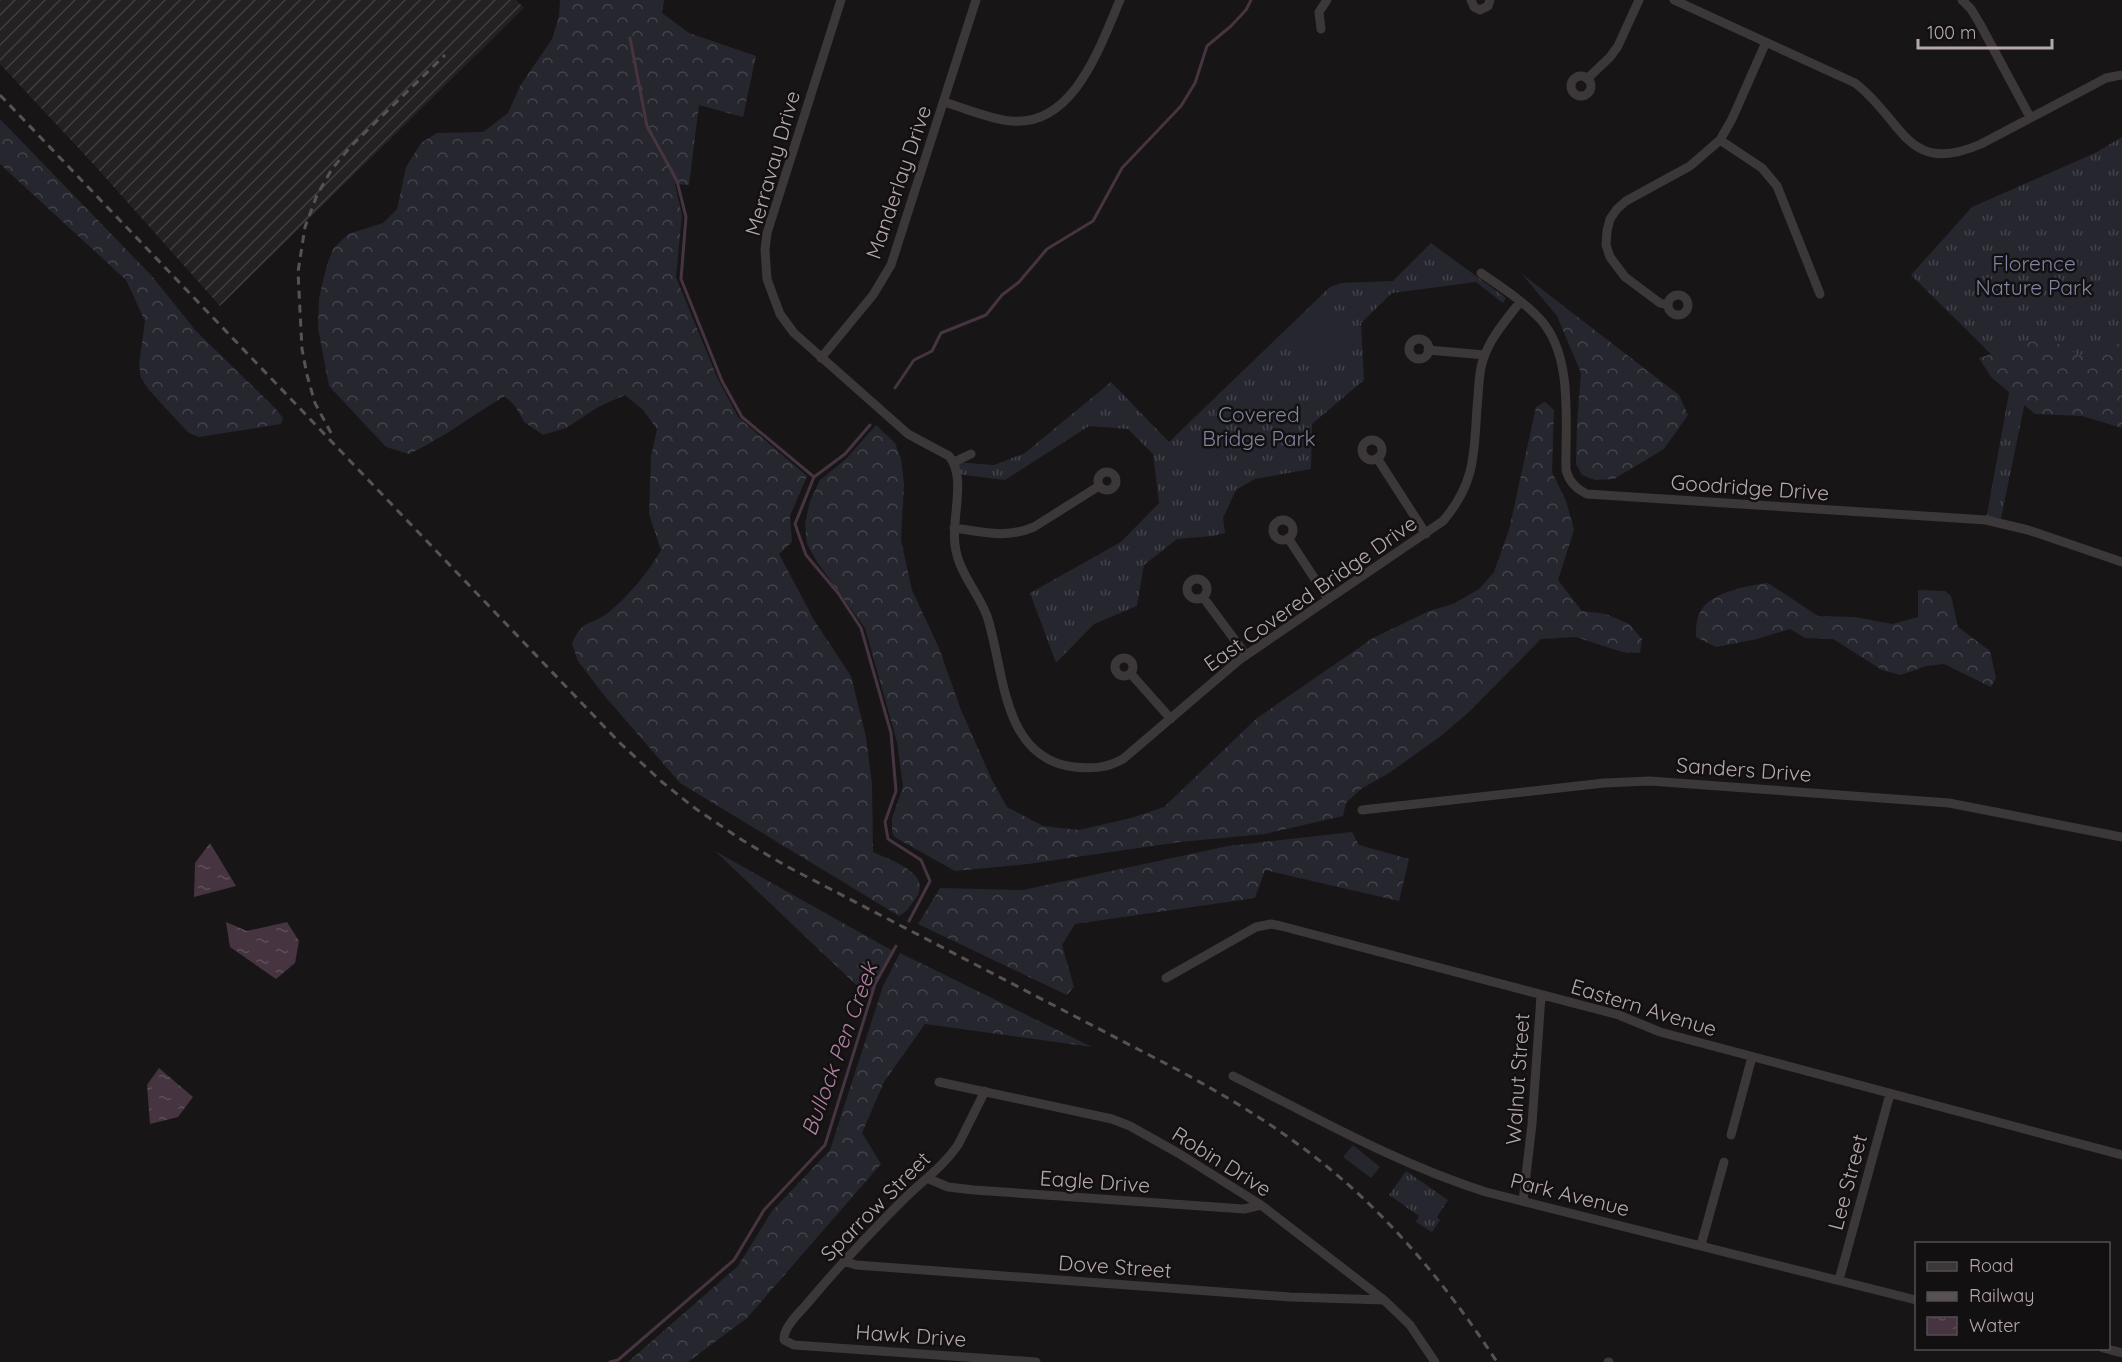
<svg xmlns="http://www.w3.org/2000/svg" width="2122" height="1362" font-family="Quicksand,sans-serif">
<defs>
<pattern id="industrial-furrows" width="10" height="10" patternUnits="userSpaceOnUse" patternTransform="scale(1.5)"><rect width="10" height="10" fill="#242122"/><path d="M-1 1l2-2M0 10L10 0M9 11l2-2" fill="none" stroke="#423e40"/></pattern>
<pattern id="grass-tufts" width="24" height="20" patternUnits="userSpaceOnUse" patternTransform="scale(1.5)"><rect width="24" height="20" fill="#26262f"/><path d="M3 7l-1-3M5 7V3M7 7l1-3M15 17l-1-3M17 17v-4M19 17l1-3" fill="none" stroke="#43434b"/></pattern>
<pattern id="forest-crowns" width="20" height="18" patternUnits="userSpaceOnUse" patternTransform="scale(1.5)"><rect width="20" height="18" fill="#26262f"/><path d="M2 6a3 3 0 1 1 6 0M12 15a3 3 0 1 1 6 0" fill="none" stroke="#43434b"/></pattern>
<pattern id="water-ripples" width="26" height="14" patternUnits="userSpaceOnUse" patternTransform="scale(1.5)"><rect width="26" height="14" fill="#463441"/><path d="M2 4q2-2 4 0t4 0M15 11q2-2 4 0t4 0" fill="none" stroke="#5e4f5a"/></pattern>
</defs>
<rect width="100%" height="100%" fill="#171516"/>
<path fill="url(#industrial-furrows)" d="M 0,0 L 516,0 L 524,8 L 220,306 L 96,167 L 0,64 Z"/>
<path fill="url(#grass-tufts)" d="M 2122,137 L 2122,417 L 2027,392 L 2000,523 L 1986,520 L 2011,382 L 1994,357 L 1911,275 L 1972,207 L 2095,153 Z
M 1431,243 L 1506,298 L 1503,303 L 1476,282 L 1392,293 L 1361,323 L 1364,380 L 1312,424 L 1311,469 L 1255,479 L 1236,490 L 1223,518 L 1225,533 L 1213,536 L 1177,539 L 1144,565 L 1137,606 L 1094,624 L 1056,663 L 1030,593 L 1121,542 L 1159,503 L 1153,454 L 1128,429 L 1089,426 L 1005,480 L 957,474 L 954,462 L 994,465 L 1025,453 L 1111,382 L 1169,442 L 1330,287 L 1341,283 L 1393,281 Z
M 1406,1171 L 1448,1200 L 1437,1217 L 1440,1220 L 1432,1232 L 1416,1222 L 1419,1216 L 1389,1195 Z"/>
<path fill="url(#forest-crowns)" d="M 560,0 L 664,0 L 662,13 L 689,33 L 756,56 L 743,117 L 699,105 L 689,185 L 675,184 L 682,215 L 676,277 L 717,377 L 738,417 L 807,476 L 790,516 L 792,542 L 779,554 L 814,620 L 851,676 L 866,737 L 872,784 L 873,852 C 890,860 933,873 916,898 C 911,905 907,912 899,916 L 680,783 L 603,694 L 578,661 L 572,644 C 583,617 590,627 609,612 C 629,595 648,573 661,550 L 649,514 L 651,457 L 657,429 L 643,410 L 625,395 L 598,407 L 566,428 L 543,435 L 524,422 L 515,406 L 505,396 C 473,415 443,438 409,454 L 386,447 L 329,386 L 318,328 L 319,298 L 327,265 L 333,249 L 348,234 L 383,223 L 397,209 L 406,167 L 421,143 L 437,133 L 483,132 L 508,113 L 520,86 L 552,39 L 559,17 Z
M 0,119 L 151,275 L 196,331 L 275,408 L 283,418 L 281,424 L 199,437 L 189,433 L 183,427 L 149,390 L 141,378 L 139,364 L 145,321 L 126,280 L 0,164 Z
M 1522,274 L 1679,395 L 1688,415 L 1664,449 L 1614,479 L 1595,480 L 1582,475 L 1576,464 L 1577,423 L 1581,373 L 1557,316 Z
M 2044,340 L 2066,346 L 2078,356 L 2110,342 L 2122,345 L 2122,428 L 2082,416 L 2035,414 L 1991,377 L 1979,358 L 2029,342 Z
M 1545,402 L 1554,410 L 1552,472 L 1566,501 L 1574,530 L 1558,580 L 1582,611 L 1606,614 L 1629,624 L 1642,639 L 1640,653 L 1622,652 L 1576,637 L 1541,639 L 1470,711 L 1441,736 L 1389,773 L 1361,789 L 1346,803 L 1343,816 L 1265,834 L 1180,842 L 1028,864 L 955,871 L 896,838 L 892,833 L 892,818 L 903,787 L 897,742 L 865,628 L 817,562 L 807,544 L 805,524 L 810,501 L 820,480 L 846,459 L 876,425 L 895,443 L 901,459 L 904,484 L 901,540 L 912,590 L 939,648 L 961,710 L 992,780 L 1007,807 L 1043,826 L 1079,830 L 1131,818 L 1164,807 L 1257,718 L 1373,638 L 1429,611 L 1453,604 L 1479,589 L 1494,572 L 1509,530 L 1536,407 Z
M 1768,583 L 1818,616 L 1855,617 L 1892,624 L 1918,617 L 1918,590 L 1945,591 L 1951,596 L 1958,627 L 1990,651 L 1996,678 L 1991,687 L 1944,664 L 1926,666 L 1901,675 L 1882,670 L 1833,639 L 1805,638 L 1790,629 L 1757,639 L 1716,647 L 1696,637 C 1696,627 1696,618 1702,609 C 1713,592 1749,585 1768,583 Z
M 1352,832 L 1359,845 L 1409,859 L 1399,901 L 1265,870 L 1255,898 L 1075,924 L 1062,945 L 1074,987 L 1067,995 L 918,924 L 940,888 L 1023,890 L 1228,846 Z
M 715,851 L 893,951 L 875,984 L 871,999 Z
M 900,953 L 1092,1047 L 925,1024 L 884,1082 L 862,1133 L 881,1164 L 747,1318 L 688,1362 L 628,1362 L 738,1266 L 772,1211 L 830,1150 L 883,986 Z"/>
<path fill="#26262f" d="M 1324,307 L 1357,342 L 1327,371 L 1294,336 Z
M 1210,432 L 1224,448 L 1196,473 L 1182,458 Z
M 1353,1145 L 1380,1167 L 1371,1178 L 1343,1157 Z"/>
<path fill="url(#water-ripples)" d="M 210,843 L 236,886 L 194,897 L 195,863 Z
M 226,922 L 247,931 L 287,922 L 299,941 L 295,963 L 276,979 L 230,947 Z
M 159,1068 L 193,1097 L 178,1117 L 150,1124 L 147,1085 Z"/>
<g fill="none" stroke-linecap="round" stroke-linejoin="round">
<path stroke="#463441" stroke-width="3" d="M 630,38 L 647,126 L 677,181 L 686,217 L 681,279 L 722,381 L 742,417 L 814,477 L 795,524 L 806,555 L 838,593 L 861,628 L 891,733 L 896,791 L 885,822 L 888,839 L 921,860 L 930,881 L 909,921
M 895,388 L 914,360 L 932,351 L 941,333 L 986,315 L 1002,295 L 1019,282 L 1047,249 L 1093,221 L 1122,168 L 1181,106 L 1195,83 L 1207,46 L 1231,26 L 1246,10 L 1251,0
M 814,477 L 845,454 L 870,425
M 610,1362 L 618,1360 L 734,1260 L 764,1210 L 825,1145 L 875,984 L 896,946"/>
<path stroke="#3c3738" stroke-width="9" d="M 841,0 L 767,233 L 765,250 L 767,279 L 780,314 L 794,333 L 908,434 L 949,456 C 967,477 951,519 955,545 C 958,572 978,592 987,616 C 1005,671 1001,758 1074,767 C 1092,769 1107,768 1123,759 L 1239,660 L 1443,521 C 1479,479 1473,448 1478,396 C 1479,384 1479,371 1483,360 C 1490,338 1506,320 1520,302
M 1471,0 L 1474,7 L 1480,10 L 1488,6 L 1490,0
M 1674,0 L 1855,83 C 1903,119 1906,177 1981,144 L 2093,85 L 2106,78 L 2122,75
M 1962,0 L 1971,9 L 1980,24 L 2030,117
M 1321,29 L 1319,12 L 1327,0
M1571 86a10 10 0 1 1 20 0a10 10 0 1 1-20 0Z
M 1587,79 L 1610,57 L 1618,46 L 1639,0
M 944,102 C 965,108 989,119 1011,121 C 1074,127 1100,46 1120,0
M 1720,140 L 1762,168 L 1777,186 L 1820,294
M 1481,273 C 1501,287 1523,301 1540,319 C 1574,356 1565,423 1566,470 C 1569,482 1576,489 1587,494 L 1986,520 L 2028,530 L 2122,562
M1668 305a10 10 0 1 1 20 0a10 10 0 1 1-20 0Z
M 1668,305 L 1660,303 L 1625,277 L 1610,257 L 1606,245 L 1607,231 L 1610,219 L 1617,209 L 1626,201 L 1690,166 L 1720,140 L 1732,119 L 1766,42
M1409 349a10 10 0 1 1 20 0a10 10 0 1 1-20 0Z
M 1428,350 L 1485,355
M 821,358 L 873,295 L 891,265 L 976,0
M1362 450a10 10 0 1 1 20 0a10 10 0 1 1-20 0Z
M 1377,458 L 1426,534
M 954,462 L 971,454
M1098 481a9 9 0 1 1 18 0a9 9 0 1 1-18 0Z
M1273 530a10 10 0 1 1 20 0a10 10 0 1 1-20 0Z
M 954,528 C 984,532 1005,539 1034,527 L 1099,486
M 1288,538 L 1328,599
M1187 589a10 10 0 1 1 20 0a10 10 0 1 1-20 0Z
M 1203,597 L 1246,655
M1115 667a9 9 0 1 1 18 0a9 9 0 1 1-18 0Z
M 1131,674 L 1171,719
M 1362,810 L 1604,783 L 1650,781 L 1949,803 L 2122,837
M 1166,978 L 1256,927 L 1271,924 L 1281,926 L 1619,1015 L 1660,1032 L 2122,1155
M 1233,1076 C 1315,1117 1397,1164 1486,1192 L 1916,1300
M 939,1082 L 1112,1119 L 1130,1126 L 1178,1153 L 1261,1205 L 1384,1300 L 1410,1325 L 1435,1362
M 985,1091 L 958,1145 C 942,1168 922,1181 903,1200 C 869,1234 836,1269 806,1305 C 798,1314 783,1328 784,1340 L 794,1345 L 1036,1362
M 1731,1135 L 1752,1057
M 929,1179 L 948,1187 L 974,1190 L 1244,1209 L 1261,1205
M 1523,1201 L 1532,1124 L 1541,996
M 1701,1245 L 1724,1162
M 844,1261 L 856,1265 L 1290,1297 L 1384,1300
M 1839,1280 L 1890,1094
M 2103,1348 L 2122,1353
M 1608,1362 L 1609,1362"/>
<path stroke="#595255" stroke-width="3" stroke-dasharray="8 6" stroke-linecap="butt" d="M 0,95 L 620,743 L 662,782 L 696,809 L 742,840 L 788,867 L 1178,1070 C 1228,1097 1276,1126 1320,1161 C 1391,1217 1448,1287 1497,1362
M 331,433 L 315,403 L 307,375 L 302,349 L 298,272 L 305,227 L 317,195 L 332,169 L 351,146 L 445,55"/>
</g>
<g text-anchor="middle" dominant-baseline="central" stroke-width="5" stroke-linejoin="round" paint-order="stroke">
<g font-size="21" fill="#b6a8af" stroke="#121011">
<text transform="translate(772 163) rotate(-74)">Merravay Drive</text>
<text transform="translate(898 182) rotate(-71)">Manderlay Drive</text>
<text transform="translate(1750 487) rotate(4)">Goodridge Drive</text>
<text transform="translate(1310 593) rotate(-35)">East Covered Bridge Drive</text>
<text transform="translate(1744 769) rotate(4)">Sanders Drive</text>
<text transform="translate(1644 1007) rotate(17)">Eastern Avenue</text>
<text transform="translate(1517 1079) rotate(-86)">Walnut Street</text>
<text transform="translate(1222 1161) rotate(32)">Robin Drive</text>
<text transform="translate(1095 1181) rotate(4)">Eagle Drive</text>
<text transform="translate(1847 1182) rotate(-75)">Lee Street</text>
<text transform="translate(1570 1194) rotate(14)">Park Avenue</text>
<text transform="translate(875 1206) rotate(-45)">Sparrow Street</text>
<text transform="translate(1115 1266) rotate(4)">Dove Street</text>
<text transform="translate(911 1335) rotate(4)">Hawk Drive</text>
</g>
<g font-size="21" fill="#8083a1" stroke="#121011">
<text x="2034" y="263">Florence<tspan x="2034" dy="24">Nature Park</tspan></text>
<text x="1259" y="414">Covered<tspan x="1259" dy="24">Bridge Park</tspan></text>
</g>
<g font-size="22" font-style="italic" fill="#b081a1" stroke="#121011">
<text transform="translate(839 1049) rotate(-70)">Bullock Pen Creek</text>
</g>
</g>
<rect x="1915" y="1242" width="195" height="108" fill="#121011" stroke="#544d50" stroke-width="1.5"/>
<rect x="1927" y="1262" width="30" height="9" fill="#3c3738" stroke="#544d50" stroke-width="1.5"/>
<text x="1969" y="1272" font-size="18" fill="#b6a8af">Road</text>
<rect x="1927" y="1292" width="30" height="9" fill="#595255" stroke="#544d50" stroke-width="1.5"/>
<text x="1969" y="1302" font-size="18" fill="#b6a8af">Railway</text>
<rect x="1927" y="1317" width="30" height="18" fill="url(#water-ripples)" stroke="#544d50" stroke-width="1.5"/>
<text x="1969" y="1332" font-size="18" fill="#b6a8af">Water</text>
<path d="M1918 39v9h134v-9" fill="none" stroke="#b6a8af" stroke-width="3"/>
<text x="1927" y="39" font-size="18" fill="#b6a8af" stroke="#121011" stroke-width="4.5" paint-order="stroke">100 m</text>
</svg>
